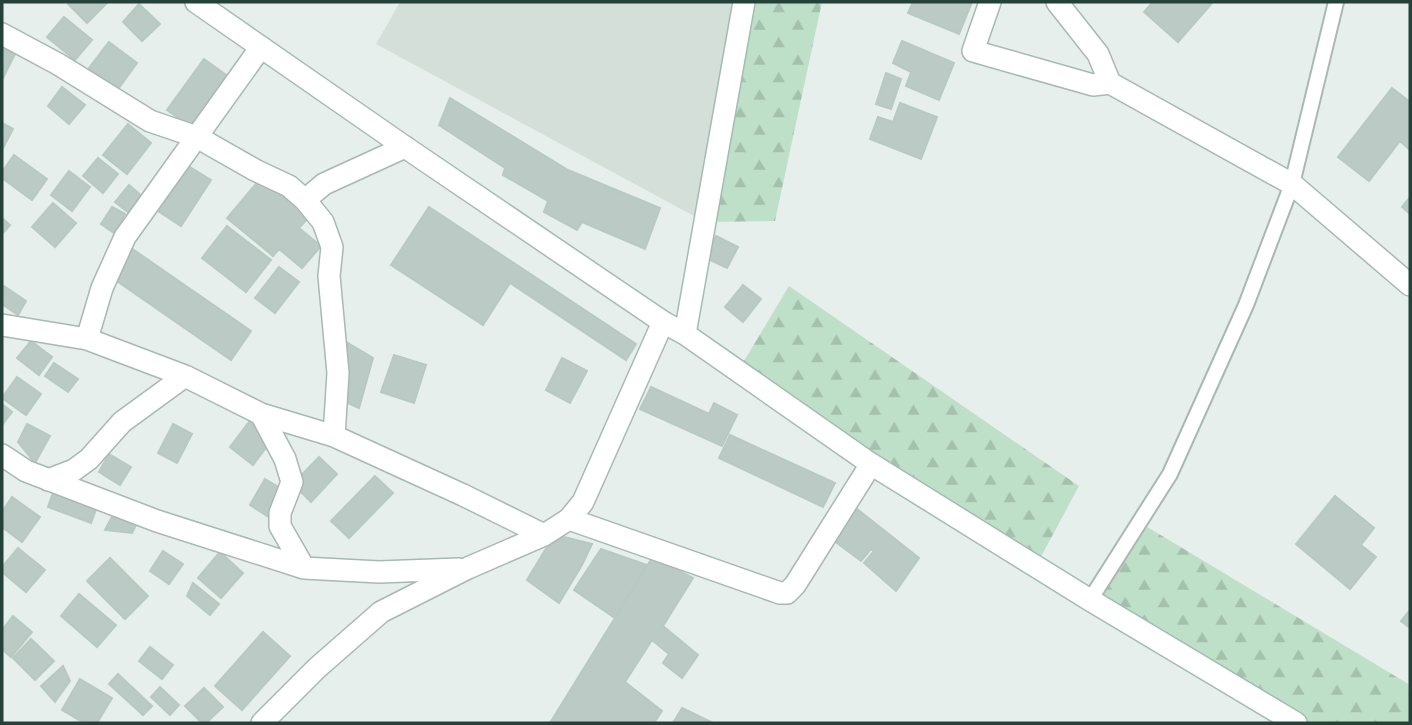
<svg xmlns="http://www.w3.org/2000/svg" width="1412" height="725" font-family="'Exo 2',sans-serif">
<defs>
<pattern id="forest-firs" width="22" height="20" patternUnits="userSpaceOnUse" patternTransform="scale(1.75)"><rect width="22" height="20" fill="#bfe0c8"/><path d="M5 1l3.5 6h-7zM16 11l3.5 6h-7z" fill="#a4c1ad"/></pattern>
</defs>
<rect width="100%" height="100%" fill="#e6efeb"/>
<path fill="#d4dfda" d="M 400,2 L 744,2 L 705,222 L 376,44 Z"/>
<path fill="url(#forest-firs)" d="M 744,2 L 822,2 L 775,221 L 705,222 Z
M 789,286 L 1079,486 L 1036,566 L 738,371 Z
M 1139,522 L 1410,685 L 1410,723 L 1296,723 L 1090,600 Z"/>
<path fill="#bbcac4" stroke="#b8c9c2" stroke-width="2" d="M 71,2 L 108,2 L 87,23 L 68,4 Z
M 913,2 L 972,2 L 959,34 L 908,13 Z
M 1153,2 L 1213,2 L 1178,42 L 1144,12 Z
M 139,4 L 160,24 L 142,41 L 123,22 Z
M 64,17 L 92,40 L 75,60 L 47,37 Z
M 902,41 L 954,63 L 939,100 L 906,86 L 911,72 L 893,63 Z
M 109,42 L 137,63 L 118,89 L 89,68 Z
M 2,47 L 15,54 L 2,80 Z
M 204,59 L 229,77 L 193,128 L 167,110 Z
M 886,73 L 901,79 L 891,109 L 876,104 Z
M 62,87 L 85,105 L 69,124 L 48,106 Z
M 1392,88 L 1410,102 L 1410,150 L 1400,141 L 1369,181 L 1338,157 Z
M 450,98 L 568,170 L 660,208 L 645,249 L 582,222 L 577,230 L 544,212 L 548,201 L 503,175 L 505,168 L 439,125 Z
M 900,103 L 937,117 L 921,159 L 870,139 L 878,117 L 893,122 Z
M 2,123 L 13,129 L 3,148 L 2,147 Z
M 128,124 L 151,143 L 127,174 L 103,155 Z
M 14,155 L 47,179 L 32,200 L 2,178 L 2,172 Z
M 98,158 L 118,174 L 103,193 L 83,176 Z
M 185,164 L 211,180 L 181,226 L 155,209 Z
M 69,171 L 90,187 L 72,211 L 51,195 Z
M 260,179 L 281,196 L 286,190 L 310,216 L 299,228 L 321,246 L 302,268 L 279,249 L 273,256 L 227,218 Z
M 129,185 L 143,197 L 129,213 L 115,202 Z
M 1410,197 L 1410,214 L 1402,207 Z
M 53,203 L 76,223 L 55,247 L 32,227 Z
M 112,207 L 125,214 L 114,233 L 101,224 Z
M 429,207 L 636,344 L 626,360 L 510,283 L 483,325 L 391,265 Z
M 2,218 L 10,225 L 2,234 Z
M 227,226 L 271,260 L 246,292 L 202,258 Z
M 716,236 L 738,247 L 727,268 L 706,258 Z
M 131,248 L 251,331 L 231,360 L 111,277 Z
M 279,267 L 299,282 L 275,313 L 255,298 Z
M 743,285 L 761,299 L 743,322 L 725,307 Z
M 4,286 L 26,301 L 18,315 L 2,304 L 2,289 Z
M 31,341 L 52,357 L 39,375 L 17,358 Z
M 348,343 L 373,358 L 359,408 L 341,400 Z
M 394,355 L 426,365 L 414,403 L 381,392 Z
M 562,358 L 587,371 L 570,403 L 546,390 Z
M 54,363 L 78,379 L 68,392 L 45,376 Z
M 17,377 L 41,394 L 26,415 L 2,398 Z
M 651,387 L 709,414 L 714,403 L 737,415 L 722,446 L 640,409 Z
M 2,404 L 12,412 L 2,425 Z
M 249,422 L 272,440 L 253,465 L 230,447 Z
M 27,424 L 50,436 L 35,463 L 18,442 Z
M 173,424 L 192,434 L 177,463 L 158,453 Z
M 730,435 L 835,483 L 823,507 L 719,458 Z
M 109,454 L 131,467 L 120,485 L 99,472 Z
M 319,457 L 337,474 L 311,502 L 293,484 Z
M 375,476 L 393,493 L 349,538 L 331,521 Z
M 265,479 L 285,491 L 269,517 L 250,505 Z
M 55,487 L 98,504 L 91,523 L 48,507 Z
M 1335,496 L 1374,528 L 1361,545 L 1376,557 L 1350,589 L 1296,544 Z
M 12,497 L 40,517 L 22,542 L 2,527 L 2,512 Z
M 852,505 L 919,558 L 896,591 L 864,563 L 874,551 L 871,549 L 861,561 L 829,537 Z
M 114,513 L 136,525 L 132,533 L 105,530 Z
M 564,537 L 592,544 L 582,565 L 559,603 L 527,580 L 547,547 Z
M 18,548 L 45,570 L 26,592 L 2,572 L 2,567 Z
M 601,549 L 647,565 L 615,618 L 574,590 Z
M 163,551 L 183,564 L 169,584 L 150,571 Z
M 220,552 L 243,573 L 221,598 L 198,578 Z
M 110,558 L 148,596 L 125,619 L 87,581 Z
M 652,558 L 693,578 L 663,626 L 698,655 L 682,678 L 663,663 L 669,654 L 652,640 L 625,682 L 662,711 L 654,723 L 550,723 Z
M 193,583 L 219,604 L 210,615 L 187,596 Z
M 79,594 L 116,625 L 97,647 L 61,616 Z
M 1410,610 L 1410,628 L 1401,621 Z
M 13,616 L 32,632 L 11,657 L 2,649 L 2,630 Z
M 263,632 L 290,656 L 242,710 L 215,686 Z
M 31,639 L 54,661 L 35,680 L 13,658 Z
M 150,647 L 173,665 L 162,679 L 139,661 Z
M 63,666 L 70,681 L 55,702 L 41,686 Z
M 118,674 L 152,706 L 143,715 L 109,684 Z
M 80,679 L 112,698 L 97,723 L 84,723 L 62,710 Z
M 160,687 L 179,705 L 170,715 L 151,697 Z
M 204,688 L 223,707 L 206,723 L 202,723 L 185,706 Z
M 682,708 L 713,723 L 673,723 Z"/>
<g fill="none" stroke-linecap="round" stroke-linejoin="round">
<defs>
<path id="lane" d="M 1090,600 L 1170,474 L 1246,305 L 1292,184 L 1336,2"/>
<path id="street" d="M 990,2 L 973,51 L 1093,85 L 1110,83 L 1292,184 L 1410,285
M 1057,2 L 1098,54 L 1110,83
M 2,34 L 58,64 L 150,121 L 197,137 L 255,170 L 289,186 L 305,200 L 323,222 L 332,247 L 329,276 L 338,373 L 334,436
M 305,200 L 324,184 L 405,147
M 2,325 L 87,339 L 185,376 L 261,414 L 334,436 L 463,495 L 544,535
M 87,339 L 102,288 L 125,237 L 261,47
M 261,414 L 285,459 L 292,482 L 280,513 L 280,526 L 304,568
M 2,455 L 26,471 L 157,521 L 304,568 L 379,572 L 459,569
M 48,480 L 74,470 L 89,459 L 122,422 L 185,376
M 569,519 L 780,593 L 787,593 L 795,585 L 871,464
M 262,723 L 317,668 L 381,612 L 468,568 L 544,535 L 569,519 L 583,502 L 663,322"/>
<path id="secondary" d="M 196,2 L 405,147 L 663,322 L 685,334 L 871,464 L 1090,600 L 1296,723
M 685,334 L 744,2"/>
</defs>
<use href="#lane" stroke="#a8b8b2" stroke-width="18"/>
<use href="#street" stroke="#a8b8b2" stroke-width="24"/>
<use href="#secondary" stroke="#a4bbb3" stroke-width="24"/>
<use href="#lane" stroke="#fff" stroke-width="14"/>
<use href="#street" stroke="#fff" stroke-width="21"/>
<use href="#secondary" stroke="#fff" stroke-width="21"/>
</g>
<rect width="1412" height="725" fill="none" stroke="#24423a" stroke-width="7"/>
</svg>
